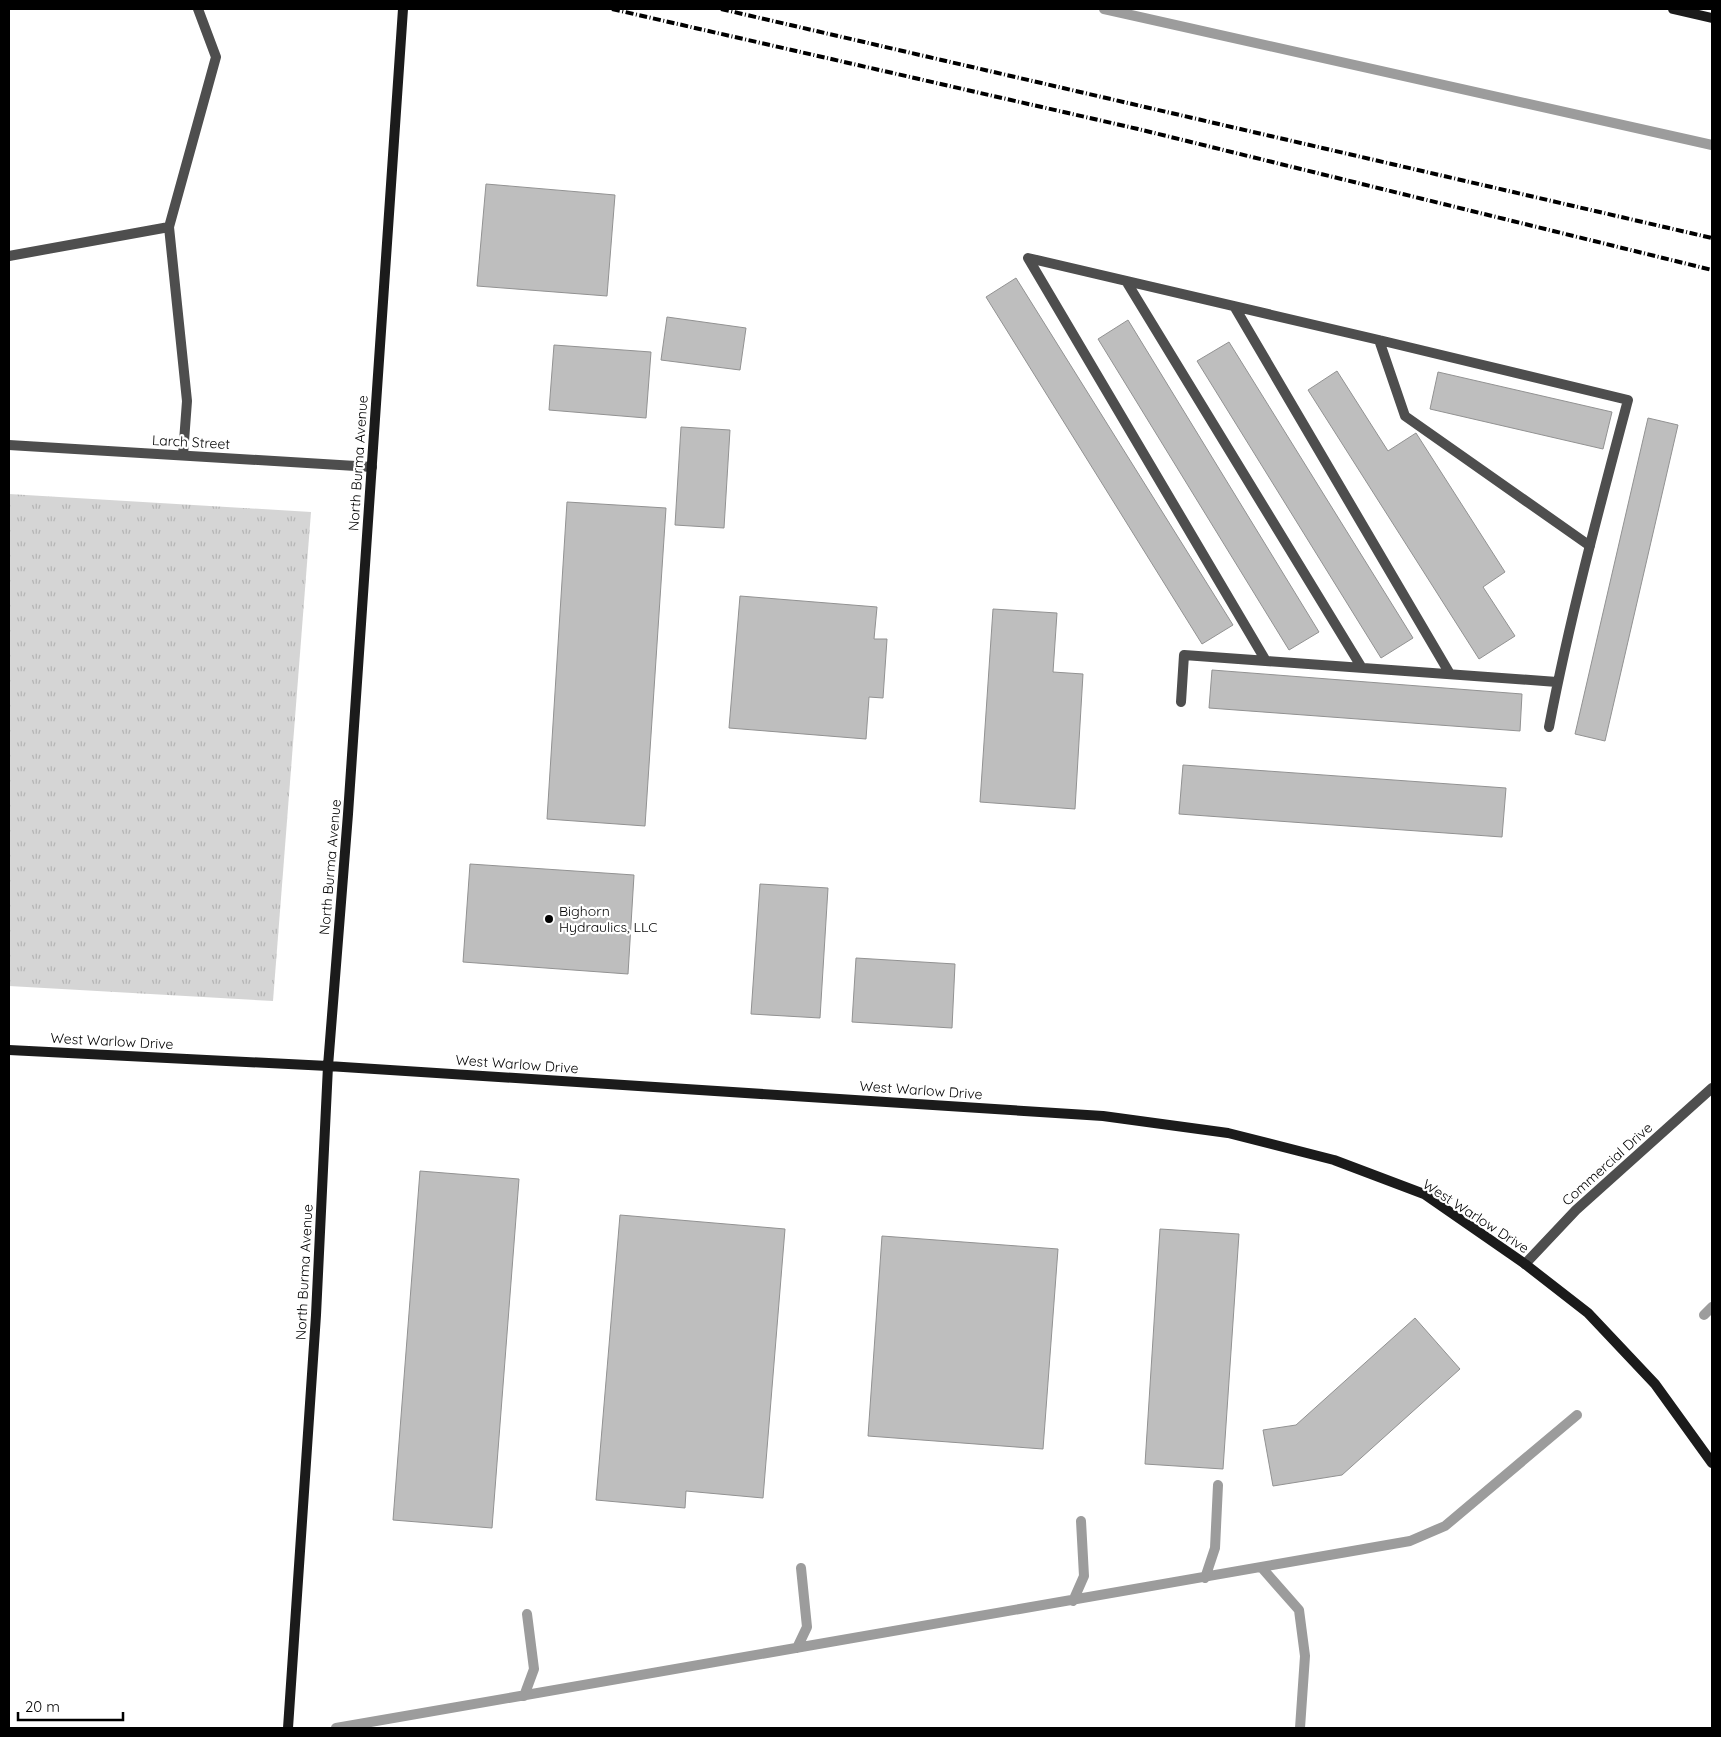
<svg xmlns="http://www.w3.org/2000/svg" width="1721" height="1737" font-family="Quicksand,sans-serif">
<defs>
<pattern id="grass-tufts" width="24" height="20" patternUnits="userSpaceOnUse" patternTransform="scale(1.25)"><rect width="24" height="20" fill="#d5d5d5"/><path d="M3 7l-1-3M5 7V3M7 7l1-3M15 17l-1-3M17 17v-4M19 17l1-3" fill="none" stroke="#b5b5b5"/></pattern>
</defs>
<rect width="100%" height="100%" fill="#fff"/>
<path fill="url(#grass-tufts)" d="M 9,494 L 311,512 L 273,1001 L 9,986 Z"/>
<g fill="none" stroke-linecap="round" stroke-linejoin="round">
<path stroke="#9c9c9c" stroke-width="10" d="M 1104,9 L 1712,145
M 1704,1315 L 1712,1307
M 1262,1568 L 1299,1610 L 1305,1656 L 1300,1728
M 1205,1578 L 1215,1548 L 1218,1485
M 1073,1601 L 1084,1576 L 1081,1521
M 797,1648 L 807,1627 L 801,1568
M 524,1696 L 534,1669 L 527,1614
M 336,1728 L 1410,1541 L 1445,1526 L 1577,1415"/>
</g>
<path fill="#bebebe" stroke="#929292" d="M 486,184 L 615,195 L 607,296 L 477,286 Z
M 1016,278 L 1233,625 L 1202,644 L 986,297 Z
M 667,317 L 746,328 L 740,370 L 661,360 Z
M 1128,320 L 1319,632 L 1289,650 L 1098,339 Z
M 1229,342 L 1413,638 L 1381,658 L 1197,361 Z
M 554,345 L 651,352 L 646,418 L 549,410 Z
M 1337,371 L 1388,451 L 1416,433 L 1505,572 L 1483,587 L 1515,636 L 1479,659 L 1308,390 Z
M 1438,372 L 1612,412 L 1603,449 L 1430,409 Z
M 1648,418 L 1678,425 L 1605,741 L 1575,734 Z
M 681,427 L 730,430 L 724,528 L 675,525 Z
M 567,502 L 666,508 L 645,826 L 547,819 Z
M 740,596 L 877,607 L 874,639 L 887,639 L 883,698 L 869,697 L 866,739 L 729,728 Z
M 993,609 L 1057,613 L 1053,672 L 1083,674 L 1075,809 L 980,802 Z
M 1212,670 L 1522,694 L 1520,731 L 1209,708 Z
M 1183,765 L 1506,788 L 1502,837 L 1179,814 Z
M 470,864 L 634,875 L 628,974 L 463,962 Z
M 760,884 L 828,888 L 820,1018 L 751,1014 Z
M 856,958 L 955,964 L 952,1028 L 852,1022 Z
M 420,1171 L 519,1179 L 492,1528 L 393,1520 Z
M 620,1215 L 785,1229 L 763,1498 L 686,1491 L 685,1508 L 596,1500 Z
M 1160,1229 L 1239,1234 L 1223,1469 L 1145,1464 Z
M 882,1236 L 1058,1249 L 1043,1449 L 868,1436 Z
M 1415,1318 L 1460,1369 L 1342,1475 L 1273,1486 L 1263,1430 L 1296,1425 Z"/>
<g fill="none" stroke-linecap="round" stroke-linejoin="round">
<path stroke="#4e4e4e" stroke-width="10" d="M 169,227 L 187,401 L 183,455
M 9,256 L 169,227 L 216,57 L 198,9
M 1126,281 L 1362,668
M 1234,306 L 1450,674
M 1379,340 L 1405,416 L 1590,546
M 1266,661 L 1028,258 L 1379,340 L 1628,400 C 1599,509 1570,617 1549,727
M 1181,702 L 1184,655 L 1557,682"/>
<path stroke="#4e4e4e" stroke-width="10" d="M 9,445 L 372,467
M 1525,1264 L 1576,1210 L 1712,1088"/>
<path stroke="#1b1b1b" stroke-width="10" d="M 1673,9 L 1712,18
M 9,1050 L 328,1066 L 1103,1116 L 1228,1133 L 1334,1160 L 1424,1194 L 1525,1264 L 1588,1313 L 1655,1384 L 1712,1463
M 288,1728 L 316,1315 L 328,1066 L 348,814 L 403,9"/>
<path stroke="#000" stroke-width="4" stroke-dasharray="8 2.5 1 2.5" stroke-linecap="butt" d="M 612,9 L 1138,129 L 1712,270
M 721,9 L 1712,238"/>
</g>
<circle fill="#000" stroke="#fff" stroke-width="2" cx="549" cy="919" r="5"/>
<g text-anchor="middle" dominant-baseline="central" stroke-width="4.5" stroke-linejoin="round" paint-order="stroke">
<g font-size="14" fill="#000" stroke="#fff">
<text transform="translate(191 442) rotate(3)">Larch Street</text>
<text transform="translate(358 463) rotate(-86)">North Burma Avenue</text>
<text transform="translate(330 867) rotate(-85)">North Burma Avenue</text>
<text transform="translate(112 1041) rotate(3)">West Warlow Drive</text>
<text transform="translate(517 1064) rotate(4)">West Warlow Drive</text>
<text transform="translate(921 1090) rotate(4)">West Warlow Drive</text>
<text transform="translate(1607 1164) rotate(-42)">Commercial Drive</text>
<text transform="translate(1476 1216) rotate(33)">West Warlow Drive</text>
<text transform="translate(304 1272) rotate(-87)">North Burma Avenue</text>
</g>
<g font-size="14" fill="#000" stroke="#fff" text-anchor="start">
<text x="559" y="911">Bighorn<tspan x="559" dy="16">Hydraulics, LLC</tspan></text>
</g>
</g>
<rect width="1721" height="1737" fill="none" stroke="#000000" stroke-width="20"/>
<path d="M18 1712v8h105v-8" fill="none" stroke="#000000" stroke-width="2.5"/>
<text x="25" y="1712" font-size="15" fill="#000000" stroke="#ffffff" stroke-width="4" paint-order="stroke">20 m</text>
</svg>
